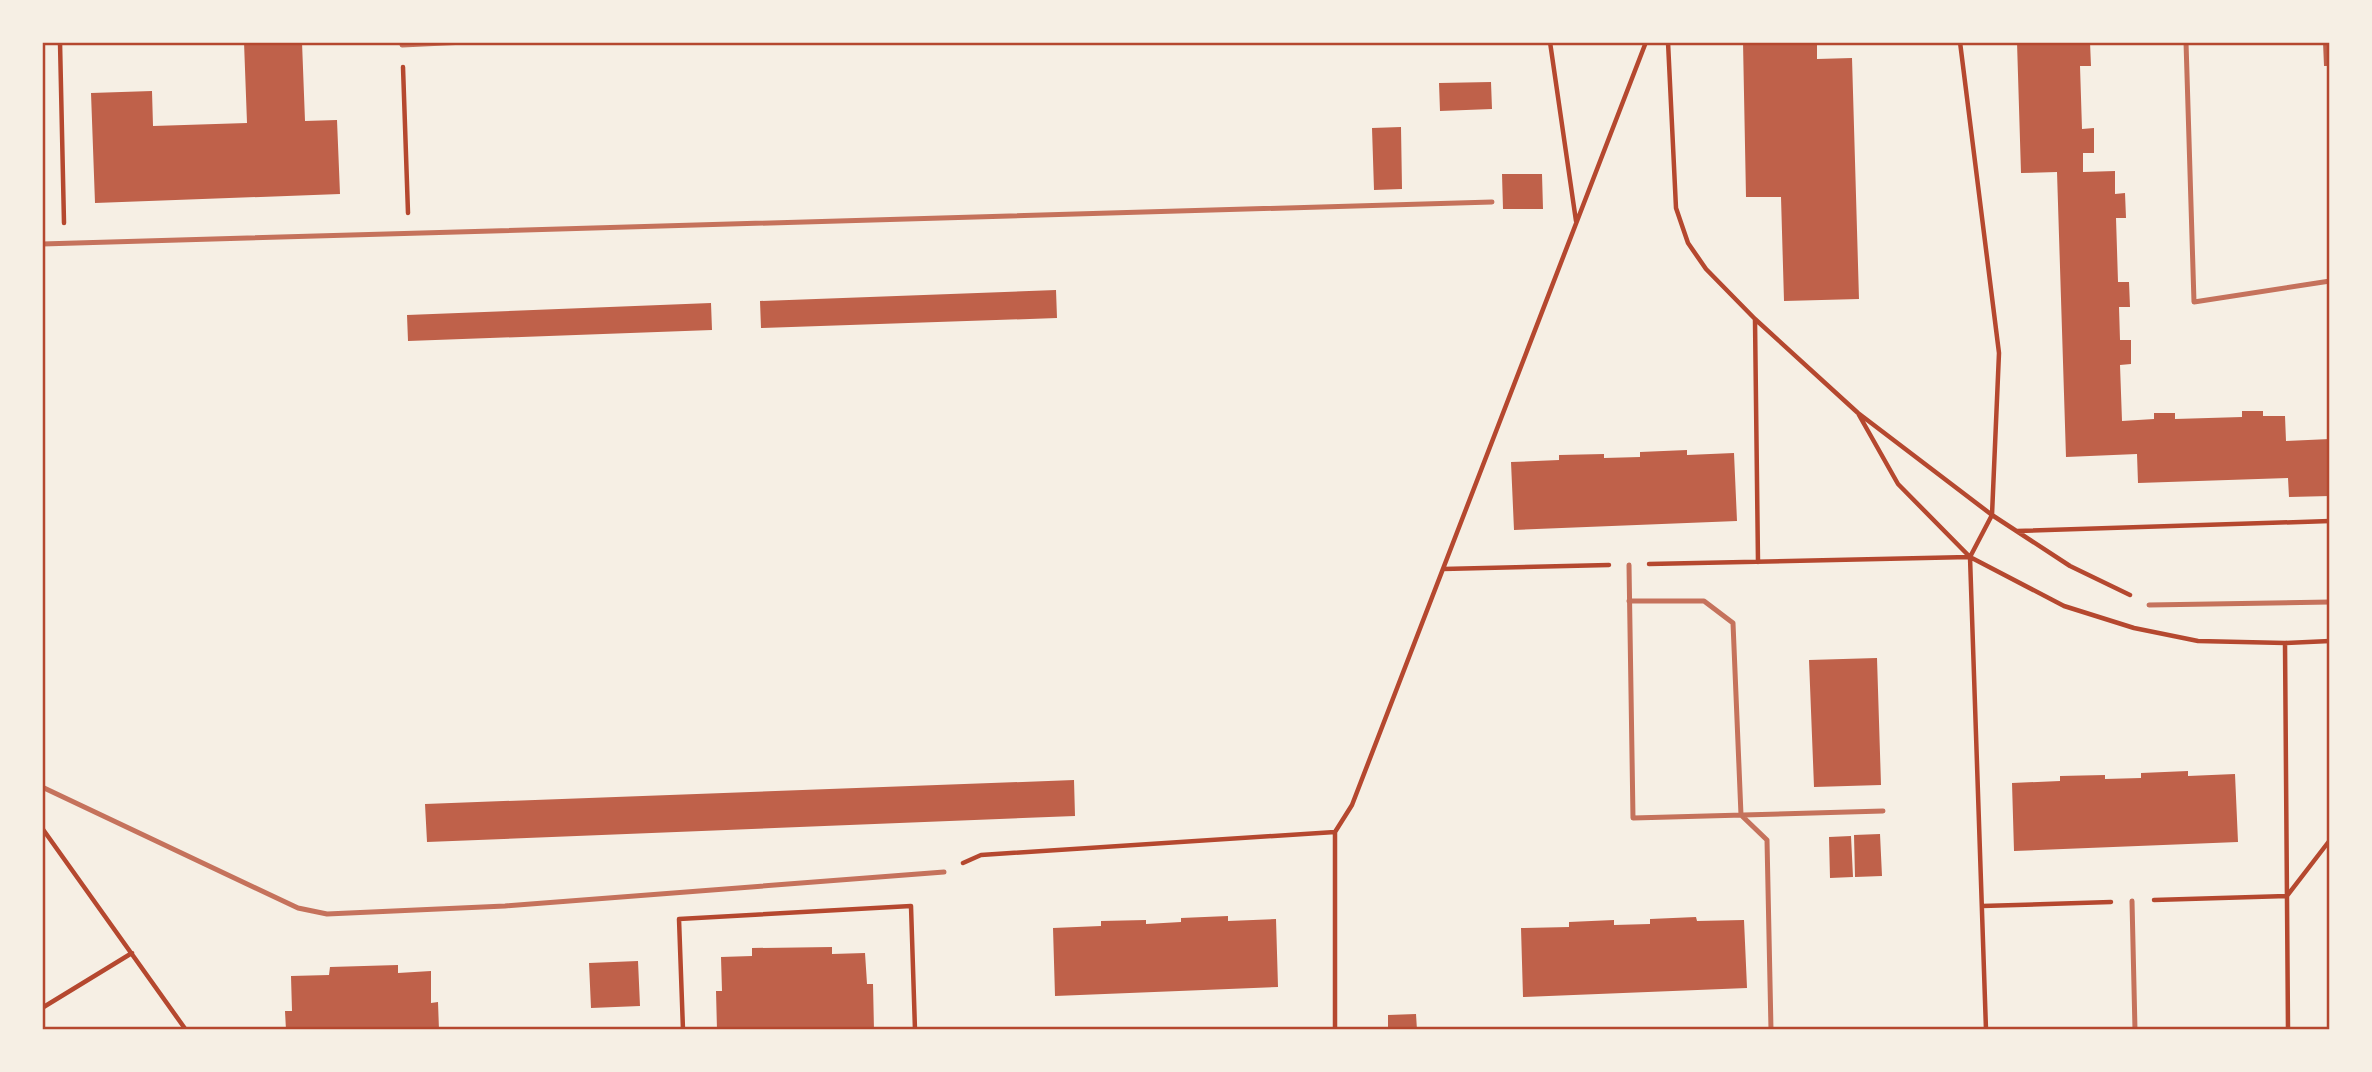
<svg xmlns="http://www.w3.org/2000/svg" width="2372" height="1072" font-family="'PT Sans',sans-serif">
<rect width="100%" height="100%" fill="#f6efe4"/>
<path fill="#bf614a" d="M 244,42 L 302,42 L 305,121 L 337,120 L 340,194 L 95,203 L 91,93 L 152,91 L 153,126 L 247,123 Z
M 1743,42 L 1817,42 L 1817,59 L 1852,58 L 1859,299 L 1784,301 L 1781,197 L 1746,197 Z
M 2017,42 L 2090,42 L 2091,66 L 2080,66 L 2082,129 L 2094,128 L 2094,153 L 2083,153 L 2083,172 L 2115,171 L 2115,194 L 2125,193 L 2126,218 L 2116,218 L 2118,282 L 2129,282 L 2130,307 L 2119,307 L 2120,340 L 2131,340 L 2131,364 L 2120,365 L 2122,421 L 2154,419 L 2154,413 L 2175,413 L 2175,419 L 2242,417 L 2242,411 L 2263,411 L 2263,416 L 2285,416 L 2286,441 L 2330,439 L 2330,496 L 2289,497 L 2288,478 L 2138,483 L 2137,454 L 2066,457 L 2057,172 L 2021,173 Z
M 2323,42 L 2330,42 L 2330,66 L 2324,66 Z
M 1491,82 L 1492,109 L 1440,111 L 1439,83 Z
M 1401,127 L 1402,189 L 1374,190 L 1372,128 Z
M 1502,174 L 1542,174 L 1543,209 L 1503,209 Z
M 1056,290 L 1057,318 L 761,328 L 760,301 Z
M 711,303 L 712,330 L 408,341 L 407,315 Z
M 1687,450 L 1687,455 L 1734,453 L 1737,521 L 1514,530 L 1511,462 L 1559,460 L 1559,455 L 1604,454 L 1604,458 L 1640,457 L 1640,452 Z
M 1877,658 L 1881,785 L 1814,787 L 1809,660 Z
M 2188,771 L 2188,776 L 2235,774 L 2238,842 L 2014,851 L 2012,783 L 2060,781 L 2060,776 L 2105,775 L 2105,779 L 2141,778 L 2141,773 Z
M 1074,780 L 1075,816 L 427,842 L 425,804 Z
M 1880,834 L 1882,876 L 1855,877 L 1854,835 Z
M 1851,836 L 1853,877 L 1830,878 L 1829,837 Z
M 1228,916 L 1228,921 L 1276,919 L 1278,987 L 1055,996 L 1053,928 L 1101,926 L 1101,921 L 1146,920 L 1146,924 L 1181,922 L 1181,918 Z
M 1696,917 L 1697,921 L 1744,920 L 1747,988 L 1523,997 L 1521,928 L 1569,927 L 1569,922 L 1614,920 L 1614,925 L 1650,924 L 1650,919 Z
M 832,947 L 832,954 L 865,953 L 867,984 L 873,984 L 874,1030 L 717,1030 L 716,991 L 722,991 L 721,957 L 752,956 L 752,948 Z
M 638,961 L 640,1006 L 591,1008 L 589,963 Z
M 398,965 L 398,973 L 431,971 L 431,1003 L 438,1002 L 439,1030 L 286,1030 L 285,1011 L 292,1011 L 291,976 L 329,975 L 330,967 Z
M 1416,1014 L 1417,1030 L 1388,1030 L 1388,1015 Z"/>
<g fill="none" stroke-linecap="round" stroke-linejoin="round">
<path stroke="#b5482f" stroke-width="4.5" d="M 60,42 L 64,223
M 1550,42 L 1576,221
M 1668,42 L 1676,208 L 1688,243 L 1706,269 L 1755,319 L 1858,413 L 1992,515 L 2070,566 L 2130,595
M 1960,42 L 1999,353 L 1992,515 L 1970,557 L 1986,1030
M 403,67 L 408,213
M 1755,320 L 1758,562
M 1859,415 L 1898,484 L 1970,557 L 2064,606 L 2134,628 L 2198,641 L 2285,643 L 2330,641
M 2017,531 L 2330,521
M 1649,564 L 1969,557
M 1443,569 L 1609,565
M 2285,643 L 2288,1030
M 42,828 L 186,1030
M 963,863 L 981,855 L 1335,832
M 2154,900 L 2287,896 L 2330,840
M 1982,906 L 2111,902
M 42,1008 L 132,953
M 683,1030 L 679,919 L 911,906 L 915,1030
M 1335,1030 L 1335,832 L 1352,805 L 1646,42"/>
<path stroke="#c5725c" stroke-width="5" d="M 2186,42 L 2194,302 L 2330,281
M 402,45 L 466,42
M 42,244 L 1492,202
M 1629,565 L 1633,818 L 1883,811
M 1629,601 L 1704,601 L 1733,623 L 1741,815 L 1767,840 L 1771,1030
M 2149,605 L 2330,602
M 42,787 L 298,908 L 327,914 L 505,906 L 944,872
M 2132,901 L 2135,1030"/>
</g>
<rect width="2372" height="1072" fill="none" stroke="#f6efe4" stroke-width="88"/>
<rect x="44" y="44" width="2284" height="984" fill="none" stroke="#b5482f" stroke-width="2.5"/>
</svg>
